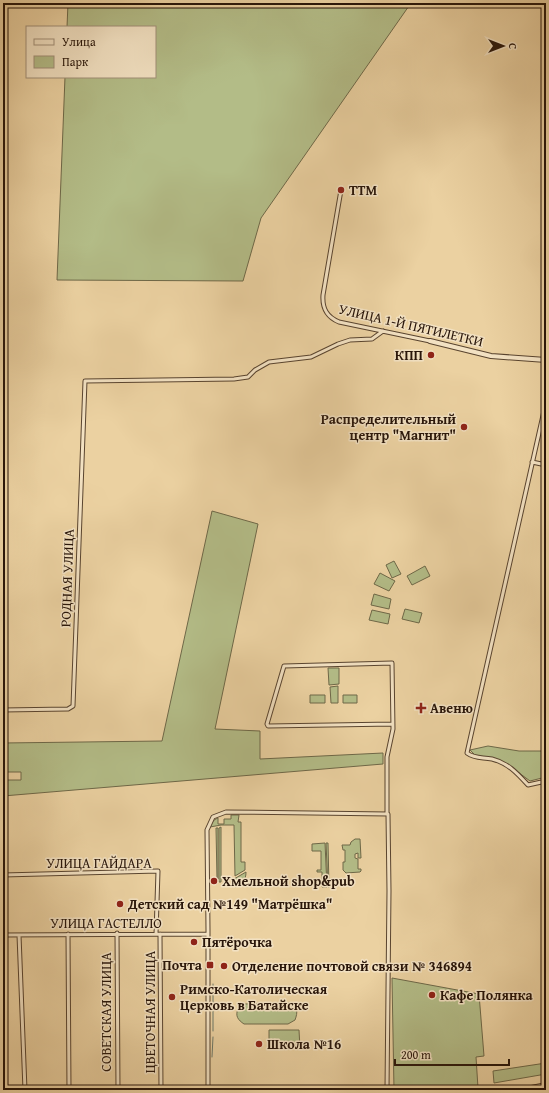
<svg xmlns="http://www.w3.org/2000/svg" width="549" height="1093" font-family="'Gentium Book Plus',serif">
<rect width="100%" height="100%" fill="#ebd1a1"/>
<filter id="stains"><feTurbulence type="fractalNoise" baseFrequency=".005" numOctaves="4"/><feColorMatrix values="0 0 0 0 .2 0 0 0 0 .09 0 0 0 0 .02 0 0 0 .5 -.17"/></filter>
<radialGradient id="worn" r=".72"><stop offset=".6" stop-color="#630" stop-opacity="0"/><stop offset="1" stop-color="#630" stop-opacity=".3"/></radialGradient>
<path fill="#b3bc87" stroke="#6e6848" d="M 68,3 L 411,3 L 261,218 L 243,281 L 57,280 L 65,77 L 155,77 L 155,27 L 67,27 Z
M 212,511 L 258,524 L 215,729 L 260,731 L 260,759 L 383,753 L 383,764 L 3,796 L 3,780 L 21,780 L 21,772 L 3,772 L 3,743 L 162,741 Z
M 394,561 L 401,574 L 392,578 L 386,565 Z
M 425,566 L 430,576 L 412,585 L 407,576 Z
M 380,573 L 395,581 L 389,591 L 374,584 Z
M 374,594 L 391,599 L 389,609 L 371,605 Z
M 405,609 L 422,613 L 419,623 L 402,619 Z
M 372,610 L 390,614 L 388,624 L 369,620 Z
M 328,668 L 339,668 L 339,684 L 329,685 Z
M 338,686 L 338,703 L 331,703 L 330,687 Z
M 310,695 L 325,695 L 325,703 L 310,703 Z
M 343,695 L 357,695 L 357,703 L 343,703 Z
M 488,746 L 519,751 L 546,751 L 546,777 L 530,781 L 507,764 L 475,755 L 470,750 Z
M 231,815 L 239,815 L 238,822 L 241,822 L 241,862 L 245,862 L 245,870 L 235,876 L 234,825 L 221,825 L 210,827 C 211,823 213,820 218,818 L 218,824 L 224,824 L 224,819 L 231,819 Z
M 221,827 L 221,882 L 219,882 L 219,828 Z
M 216,828 L 218,828 L 218,879 L 217,879 Z
M 355,839 L 360,839 L 361,858 L 358,858 L 358,853 L 355,854 L 355,858 L 358,859 L 358,869 L 361,869 L 361,871 L 360,872 L 346,873 L 343,870 L 343,862 L 345,862 L 345,850 L 343,850 L 342,845 L 350,845 L 351,842 Z
M 325,843 L 327,887 L 322,887 L 322,872 L 317,872 L 317,870 L 321,870 L 321,851 L 312,851 L 312,844 Z
M 326,843 L 328,843 L 329,887 L 328,887 Z
M 246,872 C 246,881 242,883 235,887 L 234,879 Z
M 392,978 L 479,994 L 484,1056 L 476,1057 L 478,1088 L 394,1090 Z
M 289,1003 C 298,1006 298,1012 295,1020 L 288,1024 L 244,1024 C 238,1020 235,1016 238,1009 L 244,1004 Z
M 269,1030 L 299,1030 L 300,1048 L 269,1048 Z
M 546,1063 L 546,1074 L 494,1083 L 493,1071 Z"/>
<g fill="none" stroke-linecap="round" stroke-linejoin="round">
<path stroke="#6b7667" stroke-width="1" d="M 213,1031 L 213,984
M 212,1057 L 213,1037"/>
<defs>
<path id="minor" d="M 341,190 L 323,295 C 322,309 327,317 339,322 L 430,341
M 546,402 L 467,753 C 475,759 482,757 492,759 C 508,763 517,773 528,785 L 546,781
M 532,462 L 546,465
M 3,710 L 68,709 L 73,706 L 85,381 L 234,379 L 248,377 L 255,370 L 269,362 L 311,357 L 338,344 L 350,340 L 372,339 L 383,331
M 387,814 L 387,757 L 393,729 L 392,663 L 284,666 L 267,724 L 268,726 L 393,724
M 3,875 L 158,871 L 156,934
M 117,933 L 118,1090
M 68,934 L 69,1090
M 160,934 L 161,1090
M 3,935 L 208,934
M 19,935 L 25,1090
M 208,1090 L 208,930 L 207,830 L 213,817 L 226,812 L 388,814 L 389,891 L 387,1090"/>
<path id="tertiary" d="M 430,341 L 491,356 L 546,360
M 522,1090 L 546,1085"/>
</defs>
<use href="#minor" stroke="#59442f" stroke-width="5"/>
<use href="#tertiary" stroke="#59442f" stroke-width="6"/>
<use href="#minor" stroke="#f2e1c2" stroke-width="3"/>
<use href="#tertiary" stroke="#f2e1c2" stroke-width="4"/>
</g>
<g fill="#8f2418" stroke="#f2e1c2" stroke-width="1.5">
<circle cx="341" cy="190" r="4"/>
<circle cx="431" cy="355" r="4"/>
<circle cx="464" cy="427" r="4"/>
<path d="M419 702h4v4h4v4h-4v4h-4v-4h-4v-4h4z"/>
<circle cx="214" cy="881" r="4"/>
<circle cx="120" cy="904" r="4"/>
<circle cx="194" cy="942" r="4"/>
<rect x="206" y="961" width="8" height="8" rx="2"/>
<circle cx="224" cy="966" r="4"/>
<circle cx="432" cy="995" r="4"/>
<circle cx="172" cy="997" r="4"/>
<circle cx="259" cy="1044" r="4"/>
</g>
<g text-anchor="middle" dominant-baseline="central" stroke-width="3" stroke-linejoin="round" paint-order="stroke">
<g font-size="14" font-weight="bold" fill="#281509" stroke="#f2e1c2" text-anchor="start">
<text x="349" y="190">ТТМ</text>
<text x="423" y="355" text-anchor="end">КПП</text>
<text x="456" y="419" text-anchor="end">Распределительный<tspan x="456" dy="16">центр "Магнит"</tspan></text>
<text x="430" y="708">Авеню</text>
<text x="222" y="881">Хмельной shop&amp;pub</text>
<text x="128" y="904">Детский сад №149 "Матрёшка"</text>
<text x="202" y="942">Пятёрочка</text>
<text x="202" y="965" text-anchor="end">Почта</text>
<text x="232" y="966">Отделение почтовой связи № 346894</text>
<text x="180" y="989">Римско-Католическая<tspan x="180" dy="16">Церковь в Батайске</tspan></text>
<text x="440" y="995">Кафе Полянка</text>
<text x="267" y="1044">Школа №16</text>
</g>
<g font-size="14" fill="#281509" stroke="#f2e1c2">
<text transform="translate(411 325) rotate(13)">УЛИЦА 1-Й ПЯТИЛЕТКИ</text>
<text transform="translate(67 578) rotate(-88)">РОДНАЯ УЛИЦА</text>
<text x="99" y="863">УЛИЦА ГАЙДАРА</text>
<text x="106" y="923">УЛИЦА ГАСТЕЛЛО</text>
<text transform="translate(106 1012) rotate(-90)">СОВЕТСКАЯ УЛИЦА</text>
<text transform="translate(150 1012) rotate(-90)">ЦВЕТОЧНАЯ УЛИЦА</text>
</g>
</g>
<rect width="549" height="1093" fill="none" stroke="#ebd1a1" stroke-width="16"/>
<rect x="4" y="4" width="541" height="1085" fill="none" stroke="#281509" stroke-width="2"/>
<rect x="8" y="8" width="533" height="1077" fill="none" stroke="#281509"/>
<rect x="26" y="26" width="130" height="52" fill="#f2e1c2" stroke="#a18f78"/>
<rect x="34" y="39" width="20" height="6" fill="#f2e1c2" stroke="#a18f78"/>
<text x="62" y="46" font-size="12" fill="#281509">Улица</text>
<rect x="34" y="56" width="20" height="12" fill="#b3bc87" stroke="#a18f78"/>
<text x="62" y="66" font-size="12" fill="#281509">Парк</text>
<g transform="translate(503 46) rotate(90)" stroke="#f2e1c2" stroke-width="3" paint-order="stroke">
<path d="M0-3L7 15L0 10L-7 15Z" fill="#281509"/>
<text y="-6" font-size="11" font-weight="bold" text-anchor="middle" fill="#281509">С</text>
</g>
<path d="M395 1059v6h114v-6" fill="none" stroke="#281509" stroke-width="2"/>
<text x="401" y="1059" font-size="12" fill="#281509" stroke="#f2e1c2" stroke-width="3" paint-order="stroke">200 m</text>
<rect width="100%" height="100%" filter="url(#stains)"/>
<rect width="100%" height="100%" fill="url(#worn)"/>
</svg>
